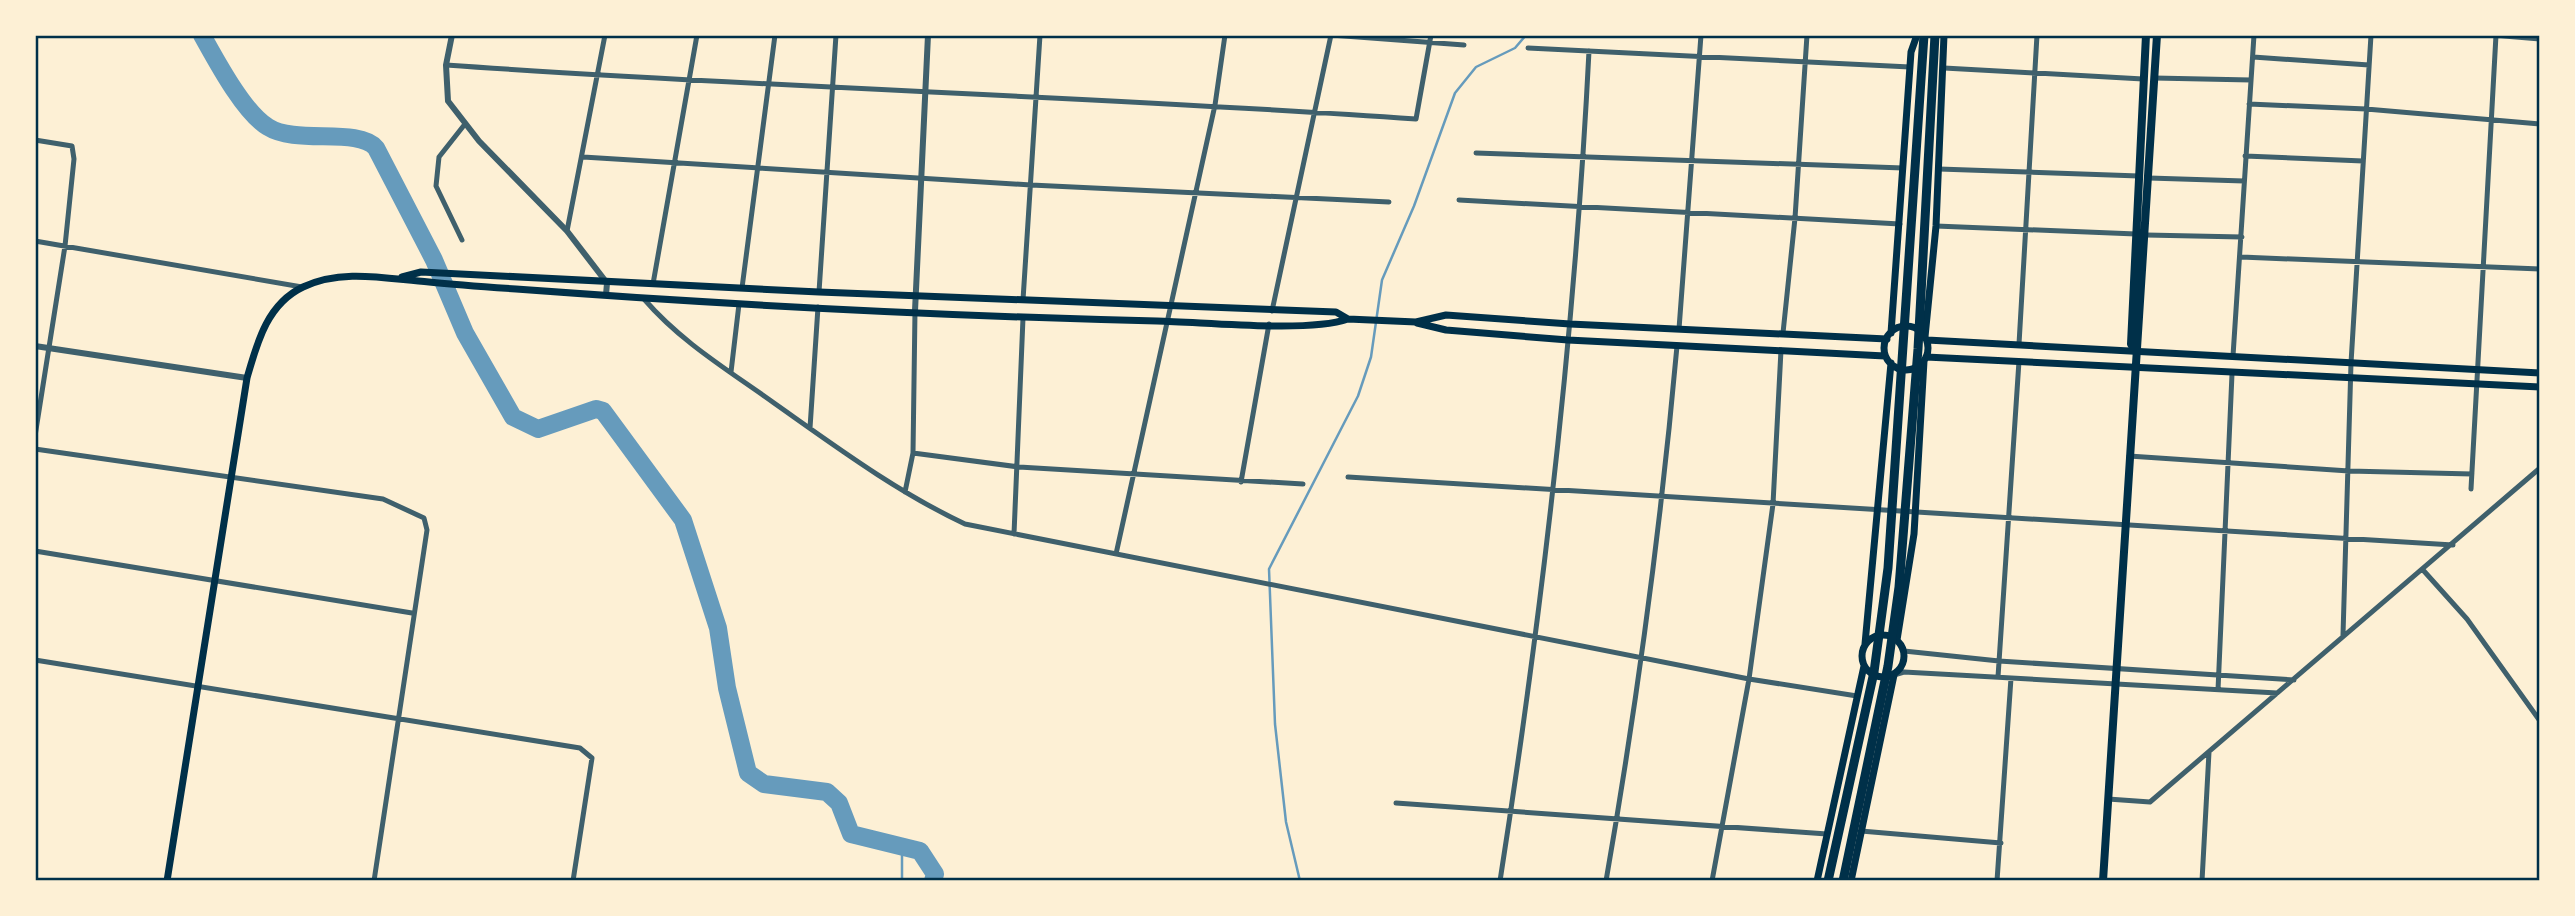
<svg xmlns="http://www.w3.org/2000/svg" width="2575" height="916" font-family="'Alegreya Sans',sans-serif">
<rect width="100%" height="100%" fill="#fdf0d5"/>
<g fill="none" stroke-linecap="round" stroke-linejoin="round">
<path stroke="#669bbc" stroke-width="2.5" d="M 902,845 L 902,881
M 1300,881 L 1286,822 L 1275,724 L 1269,569 L 1358,396 L 1371,357 L 1382,280 L 1414,206 L 1455,93 L 1476,67 L 1515,48 L 1526,35"/>
<path stroke="#669bbc" stroke-width="18" d="M 202,35 C 216,60 244,113 268,127 C 296,145 358,127 376,148 L 434,260 L 465,333 L 513,417 L 538,429 L 596,409 L 603,411 L 683,520 L 718,628 L 727,688 L 748,773 L 764,784 L 827,792 L 839,803 L 851,834 L 920,851 L 935,874 L 933,881"/>
<path stroke="#3f606c" stroke-width="5" d="M 1331,35 L 1464,45
M 2492,35 L 2540,39
M 1528,48 L 1910,67
M 2253,57 L 2369,65
M 446,65 C 769,88 1093,96 1416,119 L 1431,35
M 1944,68 L 2143,79
M 2154,78 L 2251,80
M 2249,104 L 2366,109 L 2540,124
M 35,140 L 72,146 L 74,159 L 65,246 L 35,436
M 1476,153 L 1903,168
M 2245,156 L 2363,161
M 583,157 L 1031,185 L 1389,202
M 1939,169 L 2139,176
M 2149,178 L 2244,181
M 1459,200 L 1900,224
M 1936,226 L 2136,234
M 567,231 L 605,35
M 2146,235 L 2242,237
M 462,240 L 436,186 L 439,157 L 465,124
M 35,241 L 302,287
M 2241,257 L 2540,269
M 653,284 L 697,35
M 742,288 L 775,35
M 819,292 L 836,35
M 644,299 C 681,342 728,370 774,403 C 835,446 897,492 965,524 L 1749,679 L 1857,696
M 1023,300 L 1040,35
M 1272,311 L 1331,35
M 1679,329 L 1701,35
M 1783,333 L 1795,218 L 1807,35
M 2019,344 L 2037,35
M 2233,356 L 2254,35
M 731,372 L 739,304
M 810,428 L 818,307
M 35,449 L 383,499 L 424,518 L 427,530 L 374,881
M 913,453 L 1019,467 L 1303,484
M 2129,456 L 2349,471 L 2472,474
M 1348,477 L 2453,545
M 1241,482 L 1269,324
M 2471,489 L 2496,35
M 905,492 L 913,453 L 915,311
M 1014,534 L 1023,318
M 35,551 L 412,613
M 1116,554 L 1215,105 L 1225,35
M 2423,570 L 2467,619 L 2540,721
M 2343,635 L 2351,363 L 2371,35
M 1904,651 L 1999,661 L 2294,680
M 35,660 L 580,748 L 592,758 L 573,881
M 1894,675 L 1904,672 L 2277,693
M 1998,677 L 2019,361
M 2218,690 L 2232,374
M 2108,799 L 2150,802 L 2540,468
M 1396,803 L 1827,834
M 1861,831 L 2001,843
M 1500,881 C 1543,606 1575,329 1589,51
M 1606,881 C 1637,703 1661,525 1677,346
M 1712,881 L 1749,679 L 1773,504 L 1781,350
M 1997,881 L 2011,678
M 2202,881 L 2209,752"/>
<path stroke="#3f606c" stroke-width="6" d="M 452,35 L 446,65 L 448,101 L 479,141 L 567,231 L 607,283 L 606,295
M 915,311 L 928,35
M 35,346 L 247,378"/>
<path stroke="#003049" stroke-width="7" d="M 402,277 L 421,272 L 819,292 L 1336,312 L 1348,319 L 1416,322 L 1446,315 L 1570,324 L 1887,339
M 1417,323 L 1446,330 L 1568,340 L 1885,356
M1884 348a22 22 0 1 1 44 0a22 22 0 1 1-44 0Z
M 1891,333 L 1911,52 L 1917,35
M 1925,337 L 1936,226 L 1944,35
M 1927,340 L 2540,373
M 1926,357 L 2540,387
M1862 656a21 21 0 1 1 42 0a21 21 0 1 1-42 0Z
M 1897,640 L 1914,534 L 1924,361
M 1865,644 L 1891,363
M 167,881 L 247,378 C 257,343 267,304 303,287 C 342,268 388,279 429,282 C 458,285 487,287 516,289 C 729,305 943,316 1157,321 C 1205,322 1307,333 1348,319
M 1817,881 L 1864,666
M 1851,881 L 1894,675"/>
<path stroke="#003049" stroke-width="8" d="M 2135,351 L 2131,344 L 2146,35
M 2103,881 L 2157,35"/>
<path stroke="#003049" stroke-width="9" d="M 1828,881 L 1874,672 L 1888,568 L 1924,35
M 1843,881 L 1888,666 L 1899,587 L 1918,349 L 1935,35"/>
</g>
<rect width="2575" height="916" fill="none" stroke="#fdf0d5" stroke-width="74"/>
<rect x="37" y="37" width="2501" height="842" fill="none" stroke="#003049" stroke-width="2.5"/>
</svg>
